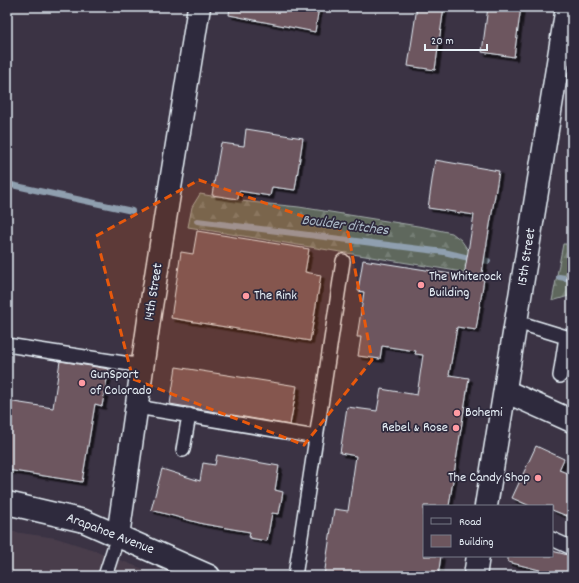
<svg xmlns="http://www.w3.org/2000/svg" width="579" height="583" font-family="Dekko,sans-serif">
<defs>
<pattern id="forest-firs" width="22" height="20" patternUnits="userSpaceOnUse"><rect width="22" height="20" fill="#5e685d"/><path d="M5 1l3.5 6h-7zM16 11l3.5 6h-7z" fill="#757e75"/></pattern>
<filter id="shadow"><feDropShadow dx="3.5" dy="3.5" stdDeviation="0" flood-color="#0009"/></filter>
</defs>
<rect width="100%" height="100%" fill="#3b3344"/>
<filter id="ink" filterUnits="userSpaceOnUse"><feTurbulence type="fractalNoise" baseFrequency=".025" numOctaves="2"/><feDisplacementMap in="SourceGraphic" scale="8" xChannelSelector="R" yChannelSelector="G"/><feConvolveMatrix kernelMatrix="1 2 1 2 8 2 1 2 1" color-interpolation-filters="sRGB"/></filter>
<g filter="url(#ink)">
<path fill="#4a3e4c" d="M 7,531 L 56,538 L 94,550 L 161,576 L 7,576 Z"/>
<path fill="url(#forest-firs)" stroke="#a3acaa" d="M 200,194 L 240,201 L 299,207 L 424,227 L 452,233 L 461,240 L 468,250 L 484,255 L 481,275 L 188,227 L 192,207 Z
M 563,244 L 572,244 L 572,295 L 552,301 Z"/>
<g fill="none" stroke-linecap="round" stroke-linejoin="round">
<path stroke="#8f9faf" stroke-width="6" d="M 7,184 L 132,211
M 197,221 L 444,252 L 469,258 L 488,261
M 559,277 L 572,279"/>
</g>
<path fill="#6d565e" stroke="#e8f1f8" filter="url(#shadow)" d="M 230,7 L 319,7 L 315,32 L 229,15 Z
M 417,7 L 444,7 L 435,70 L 408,66 Z
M 488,7 L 521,7 L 514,57 L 482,52 Z
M 246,129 L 303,138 L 295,190 L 272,187 L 270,196 L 239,191 L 238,199 L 212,195 L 221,143 L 244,146 Z
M 435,160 L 499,171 L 481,279 L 484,279 L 476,330 L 457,327 L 449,375 L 469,378 L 449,506 L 424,506 L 424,556 L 441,556 L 438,576 L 324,576 L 334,509 L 348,511 L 356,456 L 340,453 L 347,407 L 377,411 L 381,389 L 417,395 L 423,355 L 415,354 L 416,351 L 382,346 L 380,359 L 358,356 L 361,337 L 357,337 L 364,292 L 358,291 L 363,260 L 464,276 L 474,215 L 428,208 Z
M 197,231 L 309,249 L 305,272 L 321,275 L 310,341 L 171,318 L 181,252 L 193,254 Z
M 60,361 L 109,369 L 102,406 L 95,404 L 82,482 L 7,470 L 7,401 L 53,408 Z
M 176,367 L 297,386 L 290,425 L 170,404 Z
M 536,446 L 564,459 L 559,470 L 572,475 L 572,518 L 552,510 L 552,506 L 530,506 L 512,498 Z
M 217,455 L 279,466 L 275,490 L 283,492 L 279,514 L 272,513 L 267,541 L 249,538 L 250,532 L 203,524 L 151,510 L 162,469 L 200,481 L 203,463 L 215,465 Z
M 552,551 L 572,556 L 572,568 L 570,576 L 563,576 L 508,562 L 508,556 L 552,556 Z"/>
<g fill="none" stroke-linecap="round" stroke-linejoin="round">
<defs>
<path id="service" d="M 517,322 L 566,337 L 560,376
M 7,345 L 143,366
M 137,407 L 316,437
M 183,450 L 189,415
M 552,539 L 572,548
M 105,576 L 118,536
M 295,576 L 343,261"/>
<path id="minor" d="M 505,391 L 572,421
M 118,536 L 150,313 L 199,7"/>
<path id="tertiary" d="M 486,506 L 567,7
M 475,576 L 478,556"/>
<path id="secondary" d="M 7,503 L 84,521 L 209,576"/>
</defs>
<use href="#service" stroke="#e8f1f8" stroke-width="16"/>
<use href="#minor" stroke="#e8f1f8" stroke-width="25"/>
<use href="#tertiary" stroke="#e8f1f8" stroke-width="25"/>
<use href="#secondary" stroke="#e8f1f8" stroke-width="25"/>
<use href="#service" stroke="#2f2a3d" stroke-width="13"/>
<use href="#minor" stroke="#2f2a3d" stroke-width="22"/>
<use href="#tertiary" stroke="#2f2a3d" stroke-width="22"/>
<use href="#secondary" stroke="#2f2a3d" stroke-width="22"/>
</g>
</g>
<path fill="#e8590c" fill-opacity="0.2" stroke="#e8590c" stroke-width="3" stroke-dasharray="8 5" stroke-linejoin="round" d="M 199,180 L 348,232 L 372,360 L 304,445 L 133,379 L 96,236 Z"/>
<g fill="#ff9aa2" stroke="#2f2a3d" stroke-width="1.5">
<circle cx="421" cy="285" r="4"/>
<circle cx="246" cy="296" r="4"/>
<circle cx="82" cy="383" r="4"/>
<circle cx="457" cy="413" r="4"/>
<circle cx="456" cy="428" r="4"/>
<circle cx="538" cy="478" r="4"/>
</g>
<g text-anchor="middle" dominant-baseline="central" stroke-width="3.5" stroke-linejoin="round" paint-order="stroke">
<g font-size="14" fill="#e8f1f8" stroke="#2f2a3d">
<text transform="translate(527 257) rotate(-81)">15th Street</text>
<text transform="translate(154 292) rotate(-81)">14th Street</text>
<text transform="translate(110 534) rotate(21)">Arapahoe Avenue</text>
</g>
<g font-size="14" fill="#e8f1f8" stroke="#2f2a3d" text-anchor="start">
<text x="429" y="277">The Whiterock<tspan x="429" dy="16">Building</tspan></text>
<text x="254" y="296">The Rink</text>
<text x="90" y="375">GunSport<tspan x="90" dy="16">of Colorado</tspan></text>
<text x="465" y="413">Bohemi</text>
<text x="448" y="428" text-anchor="end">Rebel &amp; Rose</text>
<text x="530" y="478" text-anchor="end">The Candy Shop</text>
</g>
<g font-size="15" font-style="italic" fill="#acbac8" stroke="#2f2a3d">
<text transform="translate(345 226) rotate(7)">Boulder ditches</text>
</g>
</g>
<rect width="579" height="583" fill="none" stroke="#2f2a3d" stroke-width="24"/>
<rect x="12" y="12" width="555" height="559" fill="none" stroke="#e8f1f8" stroke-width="1.5" filter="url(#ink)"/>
<rect x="423" y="505" width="130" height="52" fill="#2f2a3d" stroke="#797a88"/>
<rect x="431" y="518" width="20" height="6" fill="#2f2a3d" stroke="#797a88"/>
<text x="459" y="525" font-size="12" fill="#e8f1f8">Road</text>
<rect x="431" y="535" width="20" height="12" fill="#6d565e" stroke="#797a88"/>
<text x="459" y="545" font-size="12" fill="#e8f1f8">Building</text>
<path d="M425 44v6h62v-6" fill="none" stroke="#e8f1f8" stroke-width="2"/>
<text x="431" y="44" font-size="12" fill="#e8f1f8" stroke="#2f2a3d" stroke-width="3" paint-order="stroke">20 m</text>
</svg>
